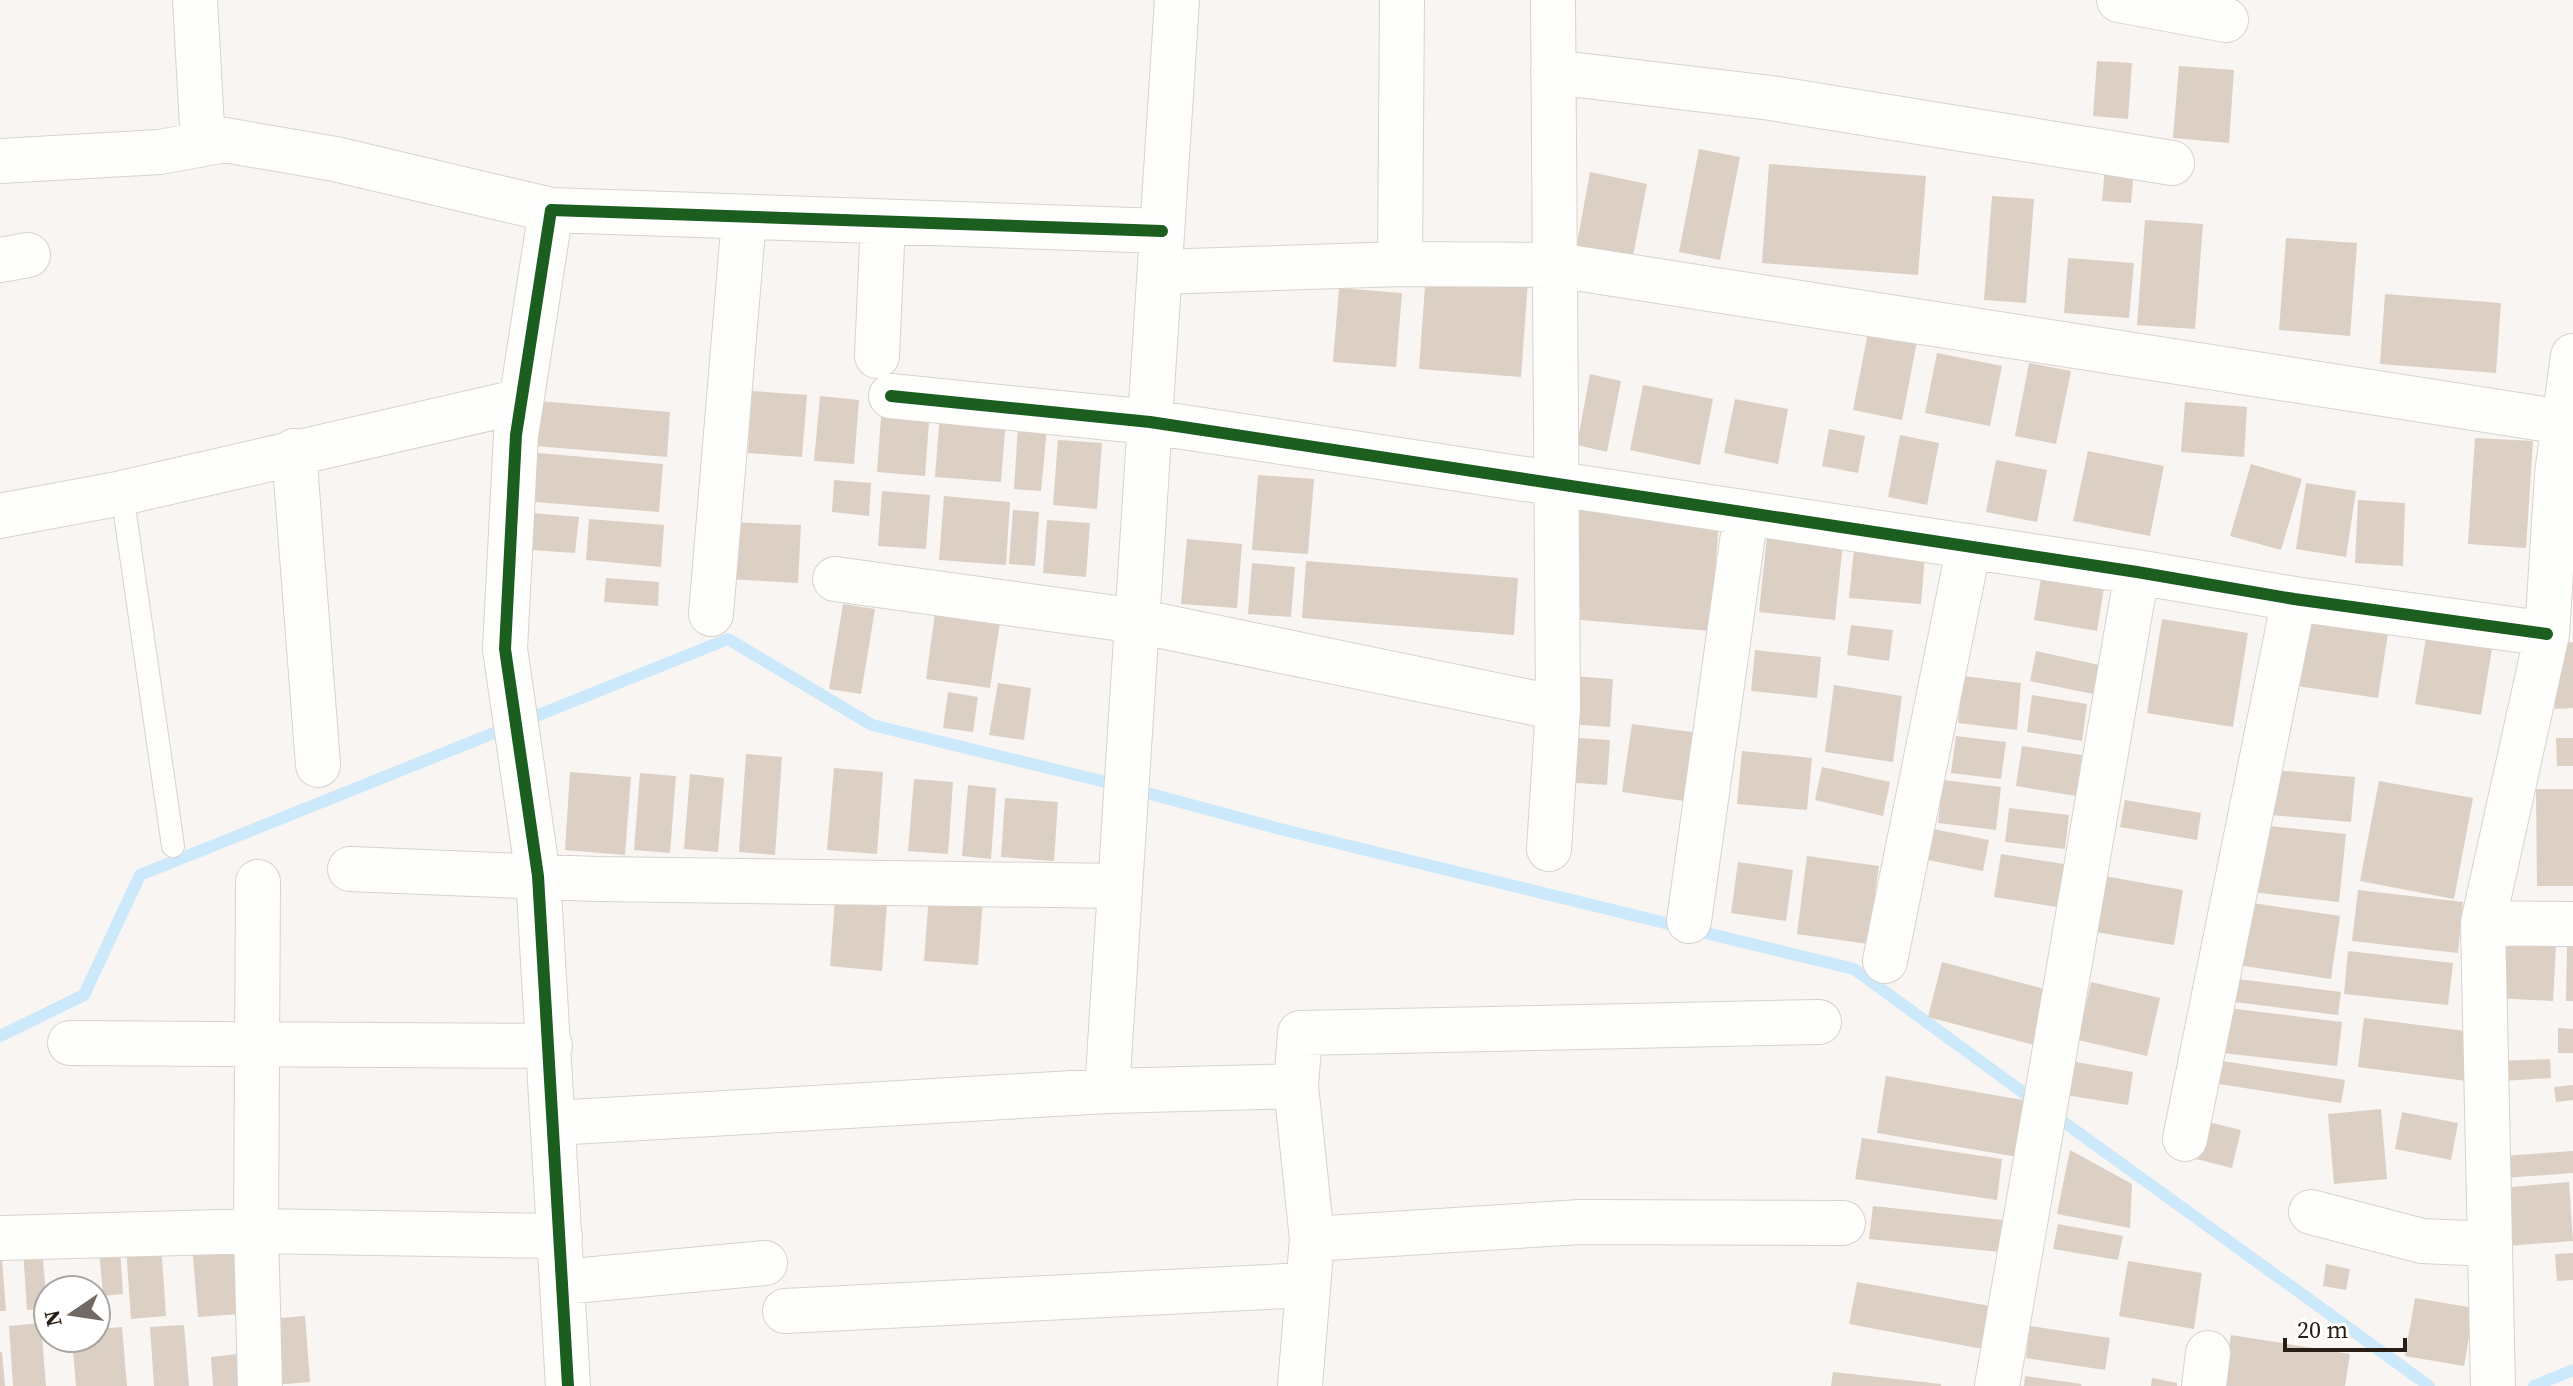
<svg xmlns="http://www.w3.org/2000/svg" width="2573" height="1386" font-family="'Source Serif 4',serif">
<rect width="100%" height="100%" fill="#f8f5f3"/>
<g fill="none" stroke-linecap="round" stroke-linejoin="round">
<path stroke="#cce9fb" stroke-width="12" d="M 1136,790 L 1280,829 L 1854,969 L 2036,1102
M 0,1036 L 84,995 L 140,875 L 728,639 L 872,725 L 1118,785
M 2054,1115 L 2429,1386
M 2534,1386 L 2573,1370"/>
</g>
<path fill="#dcd0c5" d="M 2097,61 L 2132,63 L 2128,119 L 2093,116 Z
M 2179,66 L 2234,70 L 2229,143 L 2173,138 Z
M 1699,149 L 1740,157 L 1720,260 L 1679,252 Z
M 1769,164 L 1926,176 L 1918,275 L 1762,263 Z
M 2105,167 L 2134,169 L 2131,203 L 2102,201 Z
M 1590,172 L 1647,184 L 1632,261 L 1576,249 Z
M 1992,196 L 2034,199 L 2026,303 L 1984,300 Z
M 2145,220 L 2203,224 L 2195,329 L 2137,325 Z
M 2286,238 L 2357,243 L 2350,336 L 2279,330 Z
M 2068,258 L 2134,263 L 2129,318 L 2064,313 Z
M 1426,273 L 1528,281 L 1521,377 L 1419,369 Z
M 1339,288 L 1402,293 L 1396,367 L 1333,362 Z
M 2385,294 L 2501,303 L 2496,373 L 2380,364 Z
M 1869,327 L 1918,336 L 1902,420 L 1853,410 Z
M 1937,353 L 2002,366 L 1990,426 L 1925,413 Z
M 2029,363 L 2071,371 L 2056,444 L 2015,436 Z
M 1590,374 L 1621,381 L 1607,452 L 1577,445 Z
M 1643,385 L 1713,399 L 1700,465 L 1630,450 Z
M 752,391 L 807,395 L 802,457 L 748,453 Z
M 820,396 L 859,400 L 854,464 L 814,461 Z
M 1735,399 L 1788,409 L 1778,464 L 1724,453 Z
M 539,401 L 670,412 L 667,457 L 536,446 Z
M 2185,402 L 2247,407 L 2244,457 L 2181,452 Z
M 882,404 L 930,408 L 925,476 L 877,472 Z
M 940,413 L 1006,418 L 1001,482 L 935,477 Z
M 1018,426 L 1047,428 L 1041,491 L 1014,489 Z
M 1829,429 L 1865,436 L 1858,473 L 1822,466 Z
M 1900,435 L 1939,443 L 1927,505 L 1888,497 Z
M 2475,438 L 2533,441 L 2526,548 L 2468,544 Z
M 1058,440 L 1102,443 L 1097,509 L 1053,505 Z
M 2088,451 L 2164,466 L 2150,536 L 2073,521 Z
M 527,452 L 663,464 L 659,512 L 523,501 Z
M 1996,460 L 2047,470 L 2037,522 L 1986,512 Z
M 2251,464 L 2302,479 L 2281,550 L 2230,536 Z
M 1258,475 L 1314,479 L 1308,554 L 1252,550 Z
M 834,480 L 871,483 L 869,516 L 832,512 Z
M 2306,483 L 2356,491 L 2346,557 L 2296,549 Z
M 882,491 L 930,495 L 926,549 L 878,546 Z
M 944,496 L 1010,502 L 1006,565 L 939,560 Z
M 1580,499 L 1720,511 L 1710,631 L 1570,619 Z
M 2358,500 L 2405,503 L 2403,566 L 2355,563 Z
M 1013,510 L 1039,512 L 1035,566 L 1009,564 Z
M 519,512 L 579,517 L 575,553 L 516,549 Z
M 589,519 L 664,525 L 661,567 L 586,560 Z
M 1047,520 L 1090,523 L 1086,577 L 1043,573 Z
M 729,522 L 801,525 L 798,583 L 726,579 Z
M 1767,536 L 1843,543 L 1835,620 L 1759,612 Z
M 1187,539 L 1242,544 L 1237,608 L 1181,604 Z
M 1854,549 L 1925,555 L 1921,604 L 1849,598 Z
M 1306,561 L 1518,578 L 1514,635 L 1302,618 Z
M 1252,563 L 1295,567 L 1291,617 L 1248,614 Z
M 2042,572 L 2105,582 L 2097,631 L 2034,620 Z
M 606,578 L 659,582 L 658,606 L 604,602 Z
M 843,604 L 875,609 L 861,694 L 829,689 Z
M 935,613 L 1000,622 L 990,688 L 926,679 Z
M 2308,615 L 2389,627 L 2378,698 L 2297,686 Z
M 2162,619 L 2248,633 L 2233,727 L 2147,713 Z
M 1851,625 L 1893,630 L 1889,661 L 1847,655 Z
M 2426,638 L 2492,649 L 2481,715 L 2415,704 Z
M 2573,642 L 2573,708 L 2555,709 L 2551,643 Z
M 1755,650 L 1821,657 L 1817,698 L 1751,691 Z
M 2036,651 L 2099,665 L 2093,694 L 2030,681 Z
M 1572,676 L 1613,679 L 1610,727 L 1569,724 Z
M 1963,676 L 2021,683 L 2017,730 L 1958,723 Z
M 998,683 L 1031,688 L 1024,740 L 989,735 Z
M 1834,685 L 1902,696 L 1893,762 L 1825,752 Z
M 948,692 L 978,697 L 973,732 L 943,728 Z
M 2032,695 L 2087,704 L 2082,741 L 2027,732 Z
M 1632,724 L 1707,734 L 1697,803 L 1622,792 Z
M 1956,736 L 2006,742 L 2001,779 L 1951,773 Z
M 1564,737 L 1610,740 L 1607,785 L 1561,782 Z
M 2556,738 L 2573,738 L 2573,766 L 2557,766 Z
M 2022,746 L 2082,755 L 2076,796 L 2016,786 Z
M 1742,751 L 1812,758 L 1807,810 L 1737,804 Z
M 746,754 L 782,757 L 775,855 L 739,852 Z
M 1822,767 L 1890,782 L 1883,816 L 1815,800 Z
M 834,768 L 883,772 L 877,854 L 827,850 Z
M 2263,769 L 2355,777 L 2351,822 L 2260,814 Z
M 570,772 L 631,777 L 625,855 L 565,850 Z
M 640,773 L 676,776 L 670,853 L 634,850 Z
M 690,774 L 724,778 L 718,852 L 684,849 Z
M 914,779 L 953,782 L 948,854 L 908,851 Z
M 1943,780 L 2001,787 L 1996,830 L 1938,823 Z
M 2379,781 L 2473,798 L 2454,899 L 2360,881 Z
M 968,785 L 996,788 L 991,859 L 962,856 Z
M 2536,789 L 2573,789 L 2573,886 L 2537,886 Z
M 1005,798 L 1058,802 L 1054,861 L 1001,857 Z
M 2125,800 L 2201,813 L 2197,840 L 2120,827 Z
M 2009,808 L 2069,815 L 2065,849 L 2005,842 Z
M 2250,824 L 2346,834 L 2339,902 L 2243,891 Z
M 1923,827 L 1989,840 L 1983,871 L 1918,858 Z
M 2001,854 L 2064,864 L 2057,907 L 1994,897 Z
M 1807,856 L 1879,866 L 1868,944 L 1797,934 Z
M 1738,862 L 1793,870 L 1786,921 L 1731,913 Z
M 2104,876 L 2183,890 L 2174,945 L 2095,932 Z
M 836,886 L 888,890 L 882,971 L 830,966 Z
M 2358,890 L 2463,902 L 2458,953 L 2352,941 Z
M 929,894 L 983,898 L 978,965 L 924,961 Z
M 2239,901 L 2340,916 L 2331,979 L 2230,964 Z
M 2497,942 L 2556,946 L 2553,1001 L 2494,998 Z
M 2567,946 L 2573,946 L 2573,1001 L 2566,1001 Z
M 2348,951 L 2453,963 L 2448,1005 L 2344,994 Z
M 1942,962 L 2056,992 L 2042,1047 L 1928,1017 Z
M 2230,978 L 2341,992 L 2338,1015 L 2227,1001 Z
M 2091,982 L 2160,998 L 2147,1056 L 2078,1040 Z
M 2228,1008 L 2342,1022 L 2337,1066 L 2223,1053 Z
M 2364,1018 L 2481,1033 L 2474,1082 L 2358,1067 Z
M 2558,1028 L 2573,1029 L 2573,1053 L 2558,1053 Z
M 2210,1059 L 2345,1080 L 2341,1103 L 2206,1082 Z
M 2550,1059 L 2551,1078 L 2503,1081 L 2502,1061 Z
M 2065,1060 L 2133,1072 L 2128,1105 L 2059,1094 Z
M 1886,1076 L 2028,1101 L 2018,1157 L 1877,1133 Z
M 2573,1085 L 2573,1100 L 2556,1102 L 2554,1087 Z
M 2381,1109 L 2387,1179 L 2334,1184 L 2328,1114 Z
M 2402,1112 L 2458,1123 L 2451,1160 L 2395,1149 Z
M 2204,1121 L 2241,1130 L 2232,1168 L 2196,1159 Z
M 1862,1138 L 2002,1159 L 1997,1200 L 1855,1179 Z
M 2070,1150 L 2132,1184 L 2130,1228 L 2057,1214 Z
M 2573,1151 L 2573,1173 L 2504,1178 L 2503,1156 Z
M 2569,1182 L 2573,1241 L 2506,1246 L 2500,1188 Z
M 1873,1206 L 2003,1220 L 2000,1252 L 1869,1239 Z
M 2058,1224 L 2123,1236 L 2118,1260 L 2053,1249 Z
M 235,1241 L 241,1314 L 198,1317 L 192,1245 Z
M 161,1244 L 166,1316 L 131,1319 L 126,1247 Z
M 42,1247 L 47,1309 L 27,1310 L 23,1249 Z
M 120,1249 L 123,1294 L 103,1296 L 99,1250 Z
M 2573,1253 L 2573,1280 L 2557,1281 L 2555,1254 Z
M 2,1259 L 6,1311 L 0,1311 L 0,1260 Z
M 2128,1261 L 2202,1273 L 2194,1329 L 2119,1316 Z
M 2326,1264 L 2350,1269 L 2346,1290 L 2323,1286 Z
M 1857,1282 L 1990,1306 L 1983,1349 L 1849,1324 Z
M 2415,1298 L 2474,1308 L 2464,1366 L 2405,1356 Z
M 305,1316 L 310,1382 L 274,1385 L 269,1319 Z
M 41,1323 L 46,1386 L 13,1386 L 9,1326 Z
M 184,1325 L 189,1386 L 154,1386 L 150,1327 Z
M 2030,1326 L 2110,1338 L 2105,1370 L 2026,1358 Z
M 122,1327 L 127,1386 L 76,1386 L 72,1338 L 96,1338 L 96,1329 Z
M 2231,1335 L 2350,1354 L 2345,1386 L 2223,1386 Z
M 0,1352 L 2,1352 L 5,1386 L 0,1386 Z
M 237,1354 L 240,1386 L 213,1386 L 211,1357 Z
M 1833,1372 L 1941,1384 L 1941,1386 L 1831,1386 Z
M 2025,1376 L 2082,1384 L 2081,1386 L 2024,1386 Z
M 2152,1378 L 2177,1383 L 2177,1386 L 2151,1386 Z"/>
<g fill="none" stroke-linecap="round" stroke-linejoin="round">
<defs>
<path id="lane" d="M 122,493 L 173,846"/>
<path id="street" d="M 195,0 L 203,144
M 1553,0 L 1558,708
M 2119,0 L 2226,20
M 1553,72 L 1771,98 L 2172,163
M 0,161 L 160,152 L 225,140 L 335,159 L 551,210
M 0,260 L 28,255
M 1400,264 L 1402,0
M 1161,272 L 1400,264 L 1556,265 L 2563,422
M 877,356 L 883,222
M 2573,356 L 2557,474 L 2547,634 L 2483,923 L 2573,924
M 891,396 L 1150,422 L 2137,572 L 2294,599 L 2547,634
M 294,451 L 318,765
M 0,516 L 122,493 L 521,401
M 835,579 L 1137,621 L 1558,708 L 1549,849
M 711,614 L 744,218
M 350,869 L 596,879 L 1120,886
M 258,882 L 256,1231 L 260,1386
M 1689,921 L 1746,513
M 2483,923 L 2493,1386
M 1885,961 L 1969,546
M 70,1043 L 550,1046
M 1296,1086 L 1300,1033 L 1819,1022
M 1107,1091 L 1177,0
M 554,1123 L 1107,1091 L 1296,1086 L 1312,1239 L 1300,1386
M 2185,1139 L 2294,599
M 2311,1212 L 2422,1241 L 2490,1244
M 0,1238 L 256,1231 L 560,1236
M 1312,1239 L 1580,1222 L 1843,1223
M 563,1282 L 765,1263
M 785,1311 L 1307,1285
M 568,1386 L 538,876 L 505,649 L 516,435 L 551,210 L 1162,231
M 1997,1386 L 2137,572
M 2204,1386 L 2208,1353"/>
</defs>
<use href="#lane" stroke="#d9d2cc" stroke-width="24"/>
<use href="#street" stroke="#d9d2cc" stroke-width="46"/>
<use href="#lane" stroke="#fefefd" stroke-width="22"/>
<use href="#street" stroke="#fefefd" stroke-width="44"/>
<defs>
<path id="cycleway" d="M 891,396 L 1150,422 L 2137,572 L 2294,599 L 2547,634
M 568,1386 L 538,876 L 505,649 L 516,435 L 551,210 L 1162,231"/>
</defs>
<use href="#cycleway" stroke="#fff" stroke-width="17"/>
<use href="#cycleway" stroke="#1b5e20" stroke-width="12"/>
</g>
<g transform="translate(72 1314) rotate(257)"><circle r="38" fill="#ffffff" stroke="#a9a5a1" stroke-width="2"/>
<path d="M0-6L14 30L0 20L-14 30Z" fill="#716963"/>
<text y="-12" font-size="22" font-weight="bold" text-anchor="middle" fill="#281e15">N</text>
</g>
<path d="M2285 1338v12h120v-12" fill="none" stroke="#281e15" stroke-width="4"/>
<text x="2297" y="1338" font-size="24" fill="#281e15" stroke="#ffffff" stroke-width="6" paint-order="stroke">20 m</text>
</svg>
